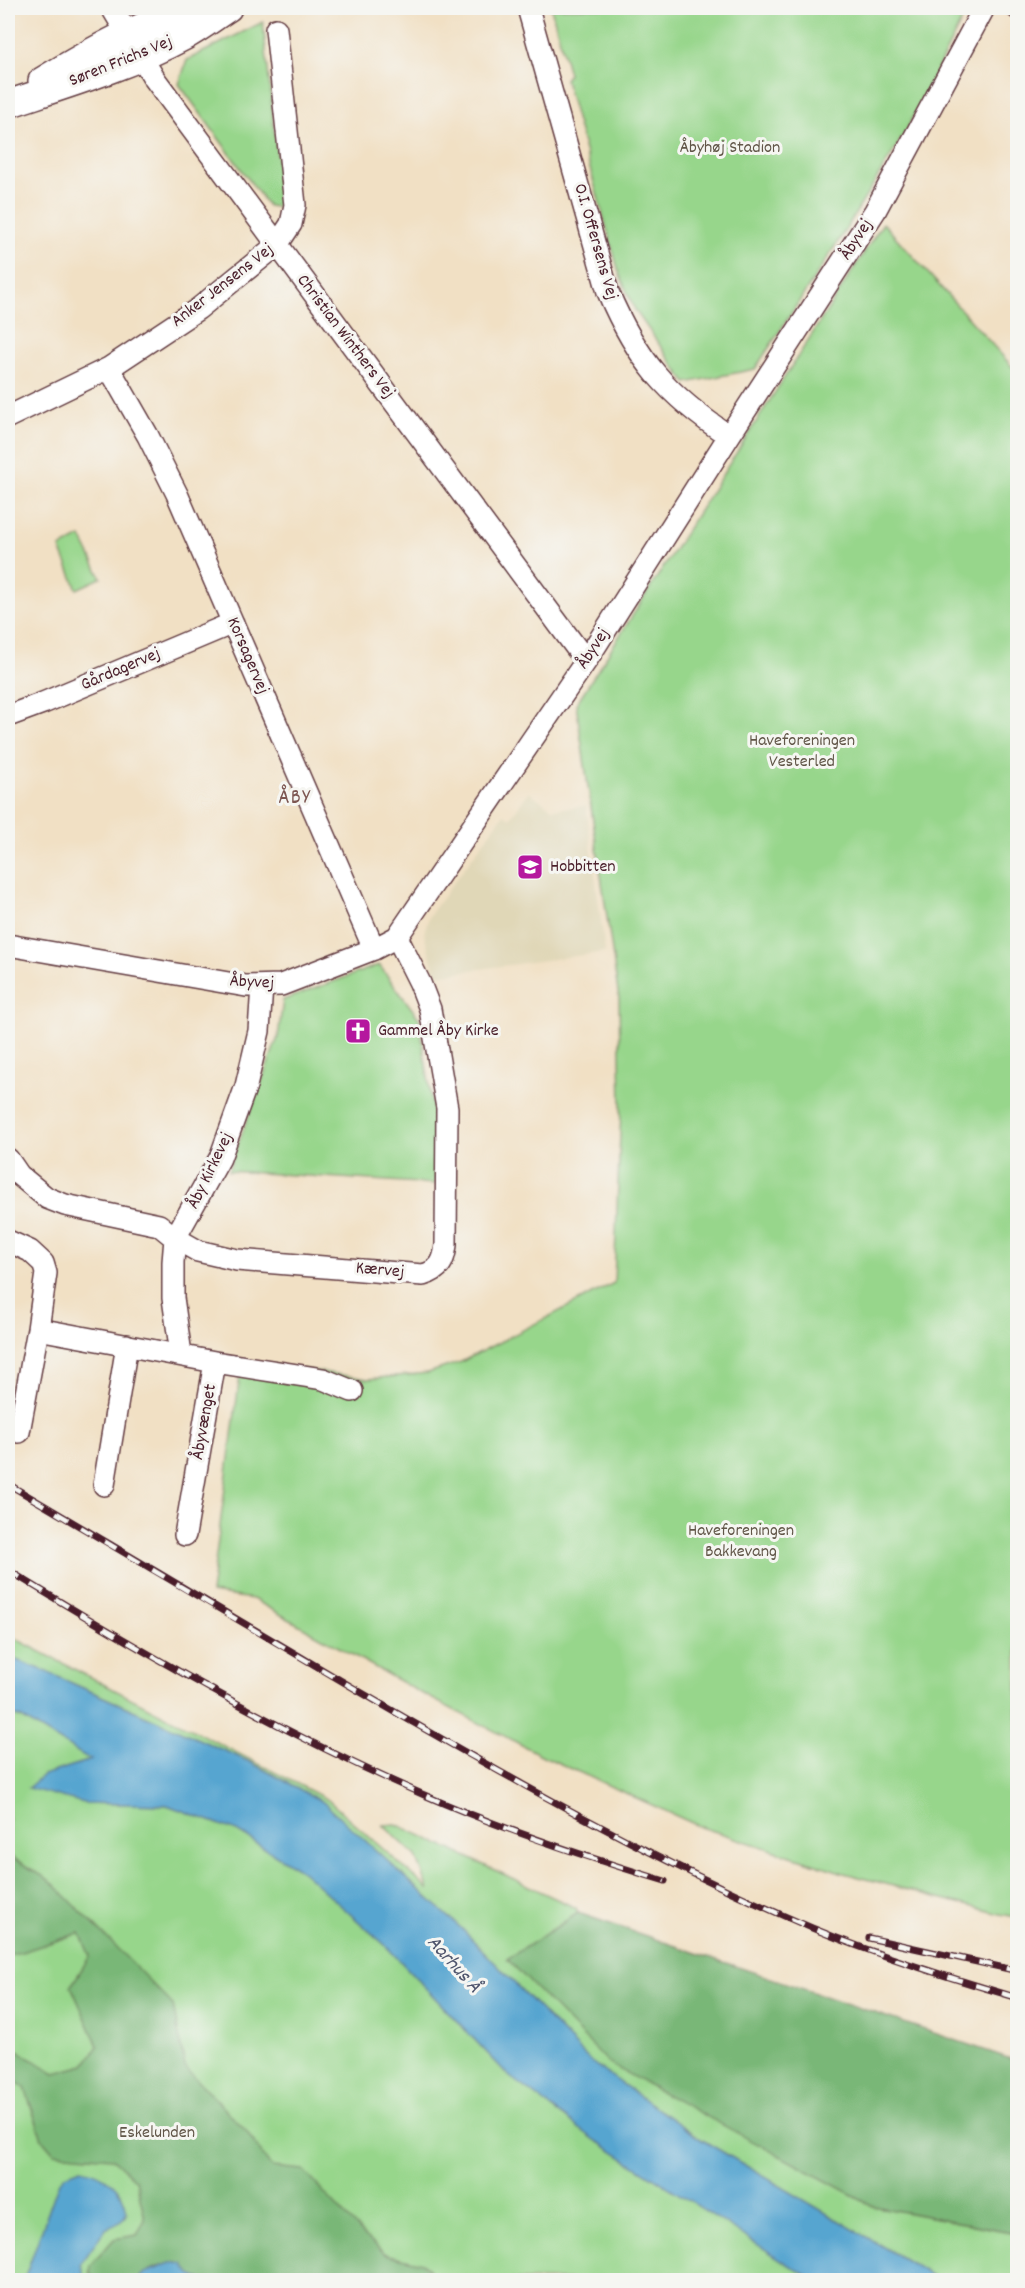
<svg xmlns="http://www.w3.org/2000/svg" width="1025" height="2288" font-family="Dekko,sans-serif">
<rect width="100%" height="100%" fill="#f6f6f2"/>
<filter id="ink" filterUnits="userSpaceOnUse"><feTurbulence type="fractalNoise" baseFrequency=".0167" numOctaves="2"/><feDisplacementMap in="SourceGraphic" scale="12" xChannelSelector="R" yChannelSelector="G"/><feConvolveMatrix kernelMatrix="1 2 1 2 8 2 1 2 1" color-interpolation-filters="sRGB"/></filter>
<filter id="wash" filterUnits="userSpaceOnUse"><feTurbulence type="fractalNoise" baseFrequency=".008" numOctaves="4" result="noise"/><feDisplacementMap in="SourceGraphic" scale="24" xChannelSelector="R" yChannelSelector="G"/><feGaussianBlur stdDeviation="1.35" result="paint"/><feColorMatrix in="noise" values="0 0 0 0 0 0 0 0 0 0 0 0 0 0 0 0 0 1.4 0 .05"/><feComposite in="paint" operator="in"/></filter>
<g filter="url(#wash)">
<rect width="100%" height="100%" fill="#f1e0c4"/>
<path fill="#e0d7b7" d="M 529,792 L 553,809 L 586,806 L 605,952 L 436,975 L 424,934 L 429,916 L 504,814 L 510,818 Z"/>
<path fill="#97d68b" stroke="#707a5b" stroke-width="1.5" d="M 551,8 L 968,8 L 905,133 L 841,237 L 755,369 L 686,383 L 635,310 L 620,276 L 565,79 L 569,74 Z
M 263,22 L 281,195 L 277,207 L 268,206 L 179,84 L 187,60 Z
M 883,223 L 1017,372 L 1017,1917 L 1000,1914 L 844,1873 L 701,1827 L 543,1756 L 419,1692 L 253,1599 L 211,1593 L 242,1360 L 368,1379 L 428,1373 L 461,1362 L 614,1283 L 621,1109 L 619,999 L 576,704 Z
M 81,537 L 101,578 L 77,589 L 60,548 Z
M 379,965 L 419,1018 L 433,1111 L 435,1184 L 228,1171 L 278,1037 L 283,1000 Z
M 8,1635 L 327,1799 L 429,1890 L 416,1856 L 383,1825 L 396,1824 L 576,1908 L 578,1913 L 507,1960 L 873,2206 L 1017,2233 L 1017,2280 L 939,2280 L 699,2138 L 591,2062 L 462,1929 L 323,1802 L 250,1762 L 40,1669 L 8,1657 Z
M 8,1714 L 22,1718 L 92,1760 L 43,1775 L 84,1803 L 167,1805 L 237,1831 L 302,1871 L 385,1945 L 509,2076 L 595,2140 L 814,2280 L 8,2280 Z"/>
<path fill="#79b777" stroke="#626b51" stroke-width="1.5" d="M 8,1855 L 51,1881 L 173,2005 L 185,2067 L 247,2132 L 271,2167 L 303,2170 L 362,2233 L 386,2254 L 422,2263 L 439,2280 L 203,2280 L 190,2275 L 184,2265 C 166,2262 151,2267 138,2280 L 95,2280 L 90,2272 L 91,2265 L 114,2239 L 137,2235 L 145,2219 L 136,2180 L 112,2158 L 54,2153 L 42,2139 L 25,2088 L 8,2076 L 8,2032 L 16,2050 L 55,2073 L 85,2065 L 98,2046 L 71,1986 L 90,1956 L 80,1933 L 25,1951 L 8,1955 Z
M 578,1913 L 1017,2061 L 1017,2233 L 873,2206 L 611,2065 L 507,1959 Z"/>
<path fill="#57a5d0" stroke="#50627e" stroke-width="1.5" d="M 8,1657 L 40,1669 L 250,1762 L 323,1802 L 462,1929 L 591,2062 L 699,2138 L 939,2280 L 814,2280 L 791,2266 L 595,2140 L 509,2076 L 385,1945 L 302,1871 L 237,1831 L 167,1805 L 84,1803 L 28,1788 L 43,1775 L 91,1760 L 22,1718 L 8,1714 Z
M 81,2169 C 105,2173 124,2188 127,2213 C 121,2223 116,2225 105,2229 L 81,2264 L 86,2280 L 24,2280 L 59,2182 L 65,2175 Z
M 170,2263 L 184,2265 L 191,2275 L 203,2280 L 138,2280 L 145,2273 Z"/>
</g>
<g filter="url(#ink)">
<g fill="none" stroke-linecap="round" stroke-linejoin="round">
<defs>
<path id="minor" d="M 112,8 L 154,78 L 586,661
M 528,8 L 608,292 C 637,360 667,395 729,436
M 1017,8 L 1018,8
M 109,368 L 148,436 L 177,494 L 374,949
M 8,417 L 109,368 L 198,309 L 277,245 L 291,224 L 295,205 L 276,29
M 8,716 L 43,703 L 233,623
M 8,945 L 246,986 L 281,985 L 374,949 L 397,937 L 586,661 L 729,436 L 875,211 L 984,8
M 8,1159 L 19,1175 L 47,1198 L 65,1205 L 159,1225 L 175,1238 L 198,1251 L 237,1260 L 423,1275 C 440,1270 444,1262 446,1245 L 447,1108 L 430,1009 L 420,983 L 397,937
M 8,1241 L 30,1251 L 43,1263 L 46,1273 L 38,1329 L 215,1362 L 185,1535
M 181,1354 L 173,1298 L 173,1262 L 175,1238 L 220,1158 L 246,1086 L 259,1031 L 262,986
M 215,1362 L 323,1379 L 352,1391
M 19,1432 L 38,1329
M 104,1485 L 127,1345"/>
<path id="tertiary" d="M 42,81 C 90,52 145,20 199,8
M 8,104 C 68,84 129,66 185,36 C 200,28 214,17 228,8"/>
</defs>
<use href="#minor" stroke="#633c42" stroke-width="24"/>
<use href="#tertiary" stroke="#633c42" stroke-width="30"/>
<use href="#minor" stroke="#fff" stroke-width="21"/>
<use href="#tertiary" stroke="#fff" stroke-width="27"/>
<defs>
<path id="rail" d="M 8,1484 C 124,1553 240,1622 357,1690 C 505,1776 654,1861 812,1928 C 879,1956 948,1977 1018,1998
M 8,1570 C 142,1652 277,1731 422,1794 C 501,1829 583,1856 665,1881
M 869,1938 L 1018,1971"/>
</defs>
<use href="#rail" stroke="#4a1f2b" stroke-width="7"/>
<use href="#rail" stroke="#f6f6f2" stroke-width="4.5" stroke-dasharray="14" stroke-linecap="butt"/>
</g>
</g>
<defs>
<symbol id="school-square" viewBox="-11 -11 22 22"><rect x="-9" y="-9" width="18" height="18" rx="4" fill="#b5179e" stroke="#f6f6f2"/><path d="M0-5L7-2L0 1L-7-2ZM-4 1L0 2.5L4 1V4Q0 6-4 4Z" fill="#fff"/></symbol>
<symbol id="church-square" viewBox="-11 -11 22 22"><rect x="-9" y="-9" width="18" height="18" rx="4" fill="#b5179e" stroke="#f6f6f2"/><path d="M-1.2-6h2.4v3.5h3.3v2.4h-3.3V6h-2.4V-.1h-3.3v-2.4h3.3Z" fill="#fff"/></symbol>
</defs>
<g fill-rule="evenodd">
<use href="#school-square" x="515" y="852" width="30" height="30"/>
<use href="#church-square" x="343" y="1016" width="30" height="30"/>
</g>
<g text-anchor="middle" dominant-baseline="central" stroke-width="6" stroke-linejoin="round" paint-order="stroke">
<g font-size="18" fill="#4a1f2b" stroke="#f6f6f2">
<text transform="translate(121 62) rotate(-22)">Søren Frichs Vej</text>
<text transform="translate(857 240) rotate(-57)">Åbyvej</text>
<text transform="translate(595 242) rotate(74)">O.I. Offersens Vej</text>
<text transform="translate(223 286) rotate(-38)">Anker Jensens Vej</text>
<text transform="translate(345 337) rotate(53)">Christian Winthers Vej</text>
<text transform="translate(594 649) rotate(-57)">Åbyvej</text>
<text transform="translate(247 656) rotate(67)">Korsagervej</text>
<text transform="translate(121 670) rotate(-23)">Gårdagervej</text>
<text transform="translate(252 983) rotate(3)">Åbyvej</text>
<text transform="translate(211 1171) rotate(-64)">Åby Kirkevej</text>
<text transform="translate(380 1271) rotate(5)">Kærvej</text>
<text transform="translate(205 1422) rotate(-80)">Åbyvænget</text>
</g>
<g font-size="18" fill="#615648" stroke="#f6f6f2">
<text x="730" y="148">Åbyhøj Stadion</text>
<text x="802" y="741">Haveforeningen<tspan x="802" dy="21">Vesterled</tspan></text>
<text x="741" y="1531">Haveforeningen<tspan x="741" dy="21">Bakkevang</tspan></text>
<text x="157" y="2133">Eskelunden</text>
</g>
<g font-size="18" fill="#4a1f2b" stroke="#f6f6f2" text-anchor="start">
<text x="550" y="867">Hobbitten</text>
<text x="378" y="1031">Gammel Åby Kirke</text>
</g>
<g font-size="20" font-style="italic" fill="#4f556d" stroke="#f6f6f2">
<text transform="translate(453 1965) rotate(48)">Aarhus Å</text>
</g>
<g font-size="21" letter-spacing="1.5" fill="#7d5651" stroke="#f6f6f2">
<text x="295" y="799">ÅBY</text>
</g>
</g>
<rect width="1025" height="2288" fill="none" stroke="#f6f6f2" stroke-width="30"/>
</svg>
